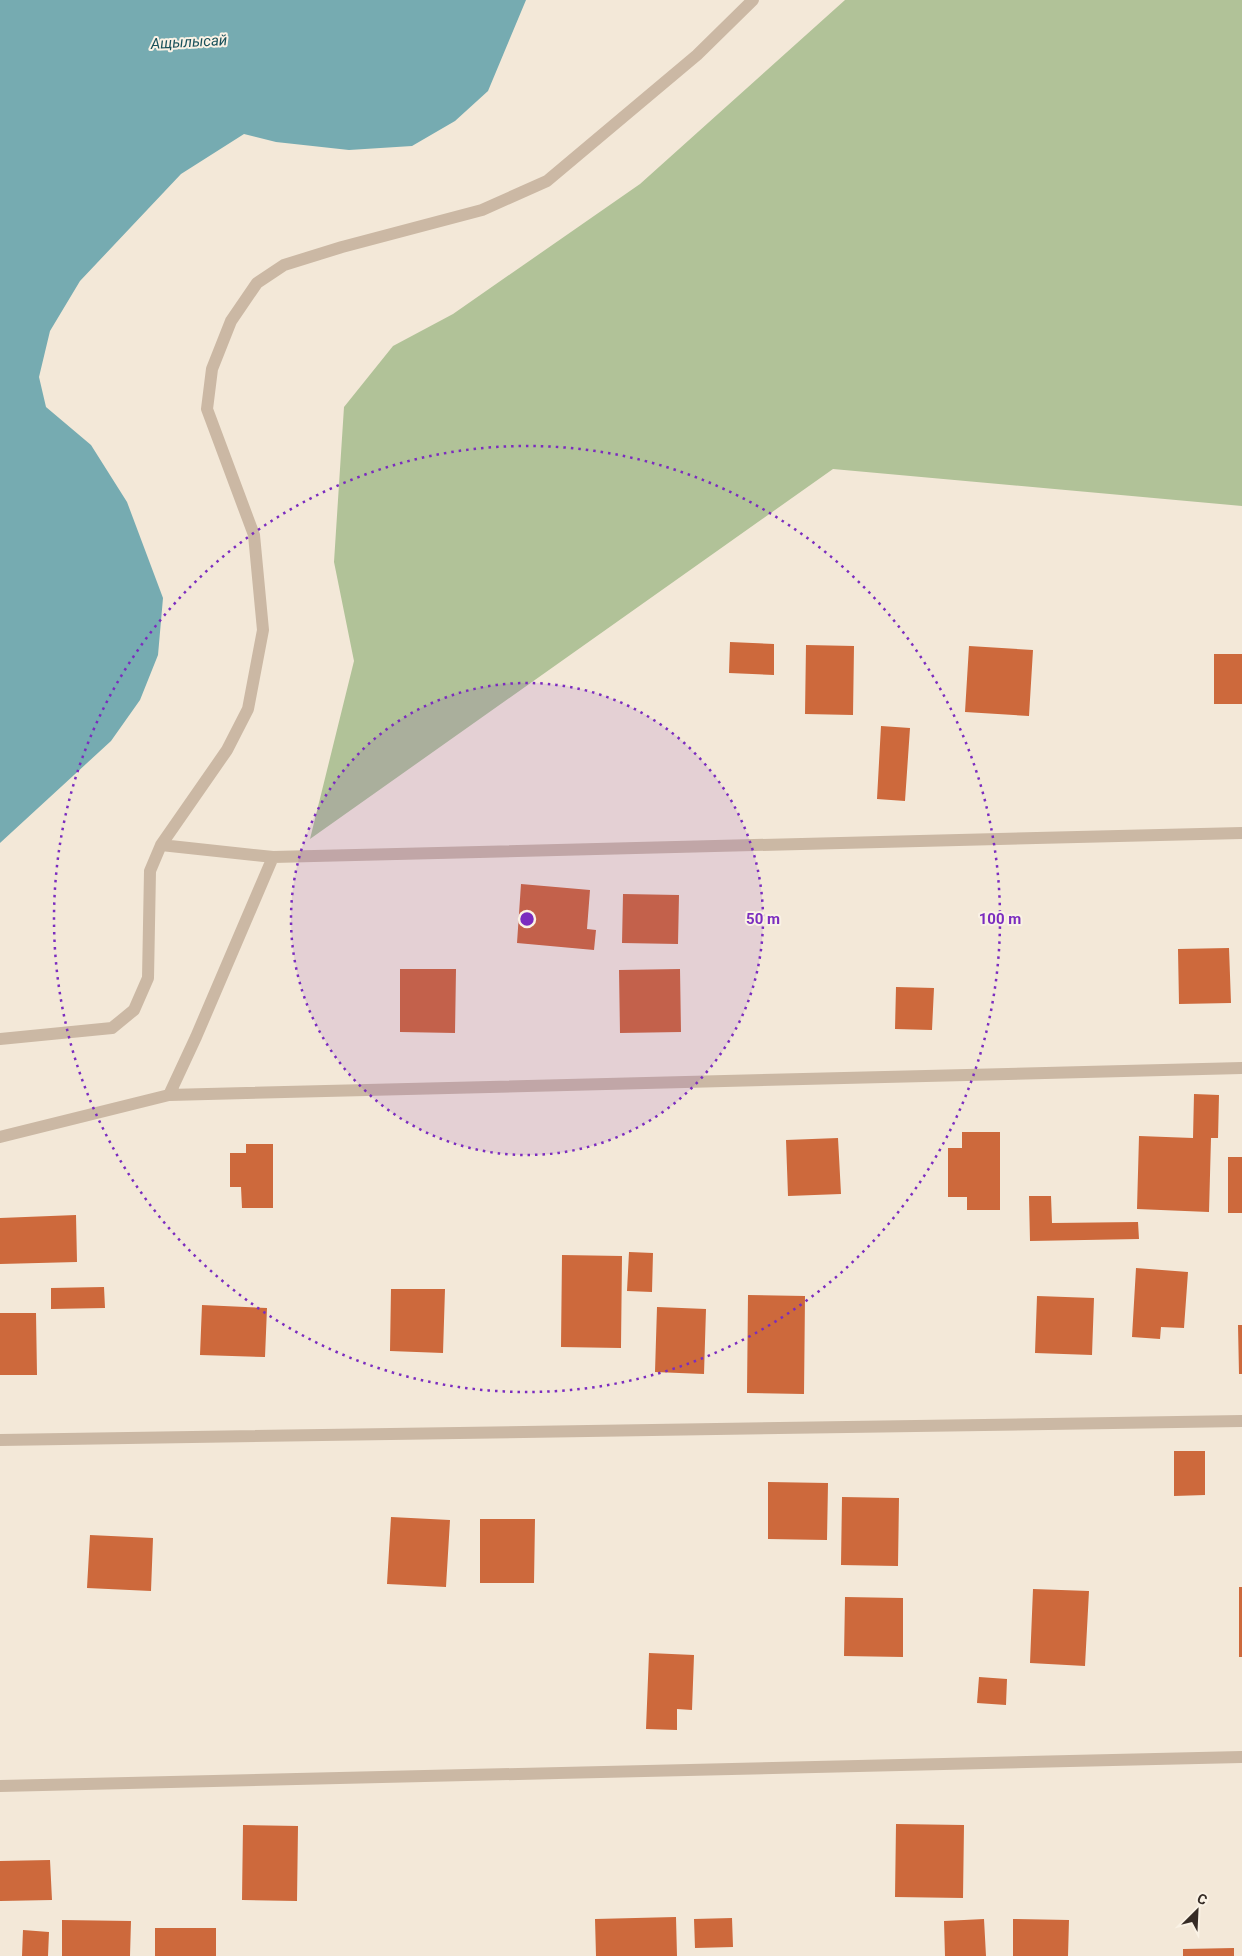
<svg xmlns="http://www.w3.org/2000/svg" width="1242" height="1956" font-family="Roboto,sans-serif">
<rect width="100%" height="100%" fill="#f3e8d8"/>
<path fill="#b1c298" d="M 845,0 L 1242,0 L 1242,506 L 833,469 L 310,839 L 354,661 L 334,562 L 344,407 L 393,346 L 453,314 L 640,184 Z"/>
<path fill="#76abb1" d="M 0,0 L 526,0 L 488,91 L 455,121 L 412,146 L 349,150 L 276,142 L 244,134 L 181,174 L 80,281 L 50,331 L 39,377 L 46,407 L 91,445 L 127,502 L 163,598 L 158,655 L 140,700 L 111,741 L 0,843 Z"/>
<path fill="#cd693c" d="M 730,642 L 774,644 L 774,675 L 729,673 Z
M 806,645 L 854,646 L 853,715 L 805,714 Z
M 969,646 L 1033,650 L 1029,716 L 965,712 Z
M 1214,654 L 1242,654 L 1242,704 L 1214,704 Z
M 881,726 L 910,728 L 905,801 L 877,799 Z
M 521,884 L 590,890 L 587,929 L 596,930 L 594,950 L 517,943 Z
M 623,894 L 679,895 L 678,944 L 622,943 Z
M 1229,948 L 1231,1003 L 1179,1004 L 1178,949 Z
M 400,969 L 456,969 L 455,1033 L 400,1032 Z
M 680,969 L 681,1032 L 620,1033 L 619,970 Z
M 896,987 L 934,988 L 932,1030 L 895,1029 Z
M 1194,1094 L 1219,1095 L 1218,1138 L 1211,1138 L 1209,1212 L 1137,1209 L 1139,1136 L 1193,1138 Z
M 962,1132 L 1000,1132 L 1000,1210 L 967,1210 L 967,1197 L 948,1197 L 948,1148 L 962,1148 Z
M 838,1138 L 841,1194 L 788,1196 L 786,1140 Z
M 246,1144 L 273,1144 L 273,1208 L 242,1208 L 241,1187 L 230,1187 L 230,1153 L 246,1153 Z
M 1228,1157 L 1242,1157 L 1242,1213 L 1228,1213 Z
M 1029,1196 L 1051,1196 L 1052,1223 L 1138,1222 L 1139,1239 L 1030,1241 Z
M 76,1215 L 77,1262 L 0,1264 L 0,1218 Z
M 629,1252 L 653,1253 L 652,1292 L 627,1291 Z
M 562,1255 L 622,1256 L 621,1348 L 561,1347 Z
M 1136,1268 L 1188,1272 L 1184,1328 L 1161,1327 L 1160,1339 L 1132,1337 Z
M 104,1287 L 105,1308 L 51,1309 L 51,1288 Z
M 391,1289 L 445,1289 L 443,1353 L 390,1351 Z
M 748,1295 L 805,1296 L 804,1394 L 747,1393 Z
M 1037,1296 L 1094,1298 L 1092,1355 L 1035,1353 Z
M 202,1305 L 267,1308 L 265,1357 L 200,1355 Z
M 657,1307 L 706,1309 L 704,1374 L 655,1372 Z
M 0,1313 L 36,1313 L 37,1375 L 0,1375 Z
M 1238,1325 L 1242,1325 L 1242,1374 L 1239,1374 Z
M 1174,1451 L 1205,1451 L 1205,1495 L 1174,1496 Z
M 768,1482 L 828,1483 L 827,1540 L 768,1539 Z
M 842,1497 L 899,1498 L 898,1566 L 841,1565 Z
M 391,1517 L 450,1520 L 446,1587 L 387,1584 Z
M 480,1519 L 535,1519 L 534,1583 L 480,1583 Z
M 90,1535 L 153,1538 L 151,1591 L 87,1588 Z
M 1239,1587 L 1242,1587 L 1242,1657 L 1239,1657 Z
M 1033,1589 L 1089,1591 L 1085,1666 L 1030,1663 Z
M 845,1597 L 903,1598 L 903,1657 L 844,1656 Z
M 649,1653 L 694,1655 L 692,1710 L 677,1709 L 677,1730 L 646,1729 Z
M 979,1677 L 1007,1679 L 1006,1705 L 977,1703 Z
M 896,1824 L 964,1825 L 963,1898 L 895,1897 Z
M 243,1825 L 298,1826 L 297,1901 L 242,1900 Z
M 50,1860 L 52,1900 L 0,1901 L 0,1861 Z
M 676,1917 L 677,1956 L 596,1956 L 595,1919 Z
M 732,1918 L 733,1947 L 695,1948 L 694,1919 Z
M 984,1919 L 986,1956 L 945,1956 L 944,1921 Z
M 1013,1919 L 1069,1920 L 1068,1956 L 1013,1956 Z
M 62,1920 L 131,1921 L 130,1956 L 62,1956 Z
M 155,1928 L 216,1928 L 216,1956 L 155,1956 Z
M 23,1930 L 49,1932 L 48,1956 L 22,1956 Z
M 1234,1948 L 1234,1956 L 1183,1956 L 1183,1949 Z"/>
<g fill="none" stroke-linecap="round" stroke-linejoin="round">
<path stroke="#cbb8a4" stroke-width="12" d="M 161,845 L 273,857 L 1242,833
M 0,1039 L 112,1028 L 134,1010 L 148,978 L 150,871 L 161,845 L 227,750 L 248,709 L 263,630 L 254,535 L 207,409 L 212,369 L 231,321 L 257,283 L 284,265 L 342,247 L 482,210 L 547,181 L 697,55 L 753,0
M 169,1095 L 1242,1068
M 0,1137 L 169,1095 L 196,1037 L 273,857
M 0,1440 L 1242,1421
M 0,1786 L 1242,1757"/>
</g>
<circle cx="527" cy="919" r="236" fill="#7b2cbf" fill-opacity=".12"/>
<g fill="none" stroke="#7b2cbf" stroke-width="2.5" stroke-dasharray="2.5 5">
<circle cx="527" cy="919" r="236"/>
<circle cx="527" cy="919" r="473"/>
</g>
<g text-anchor="middle" dominant-baseline="central" stroke-width="4" stroke-linejoin="round" paint-order="stroke">
<g font-size="15" font-style="italic" fill="#19515a" stroke="#faf2e5">
<text transform="translate(189 42) rotate(-3)">Ащылысай</text>
</g>
</g>
<circle cx="527" cy="919" r="8" fill="#7b2cbf" stroke="#faf2e5" stroke-width="2.5"/>
<g font-size="15" text-anchor="middle" font-weight="bold" fill="#7b2cbf" stroke="#faf2e5" stroke-width="4" stroke-linejoin="round" paint-order="stroke">
<text x="763" y="924">50 m</text>
<text x="1000" y="924">100 m</text>
</g>
<g transform="translate(1197 1911) rotate(24)" stroke="#faf2e5" stroke-width="4" paint-order="stroke">
<path d="M0-4L9 19L0 12L-9 19Z" fill="#362c26"/>
<text y="-8" font-size="14" font-weight="bold" text-anchor="middle" fill="#362c26">С</text>
</g>
</svg>
